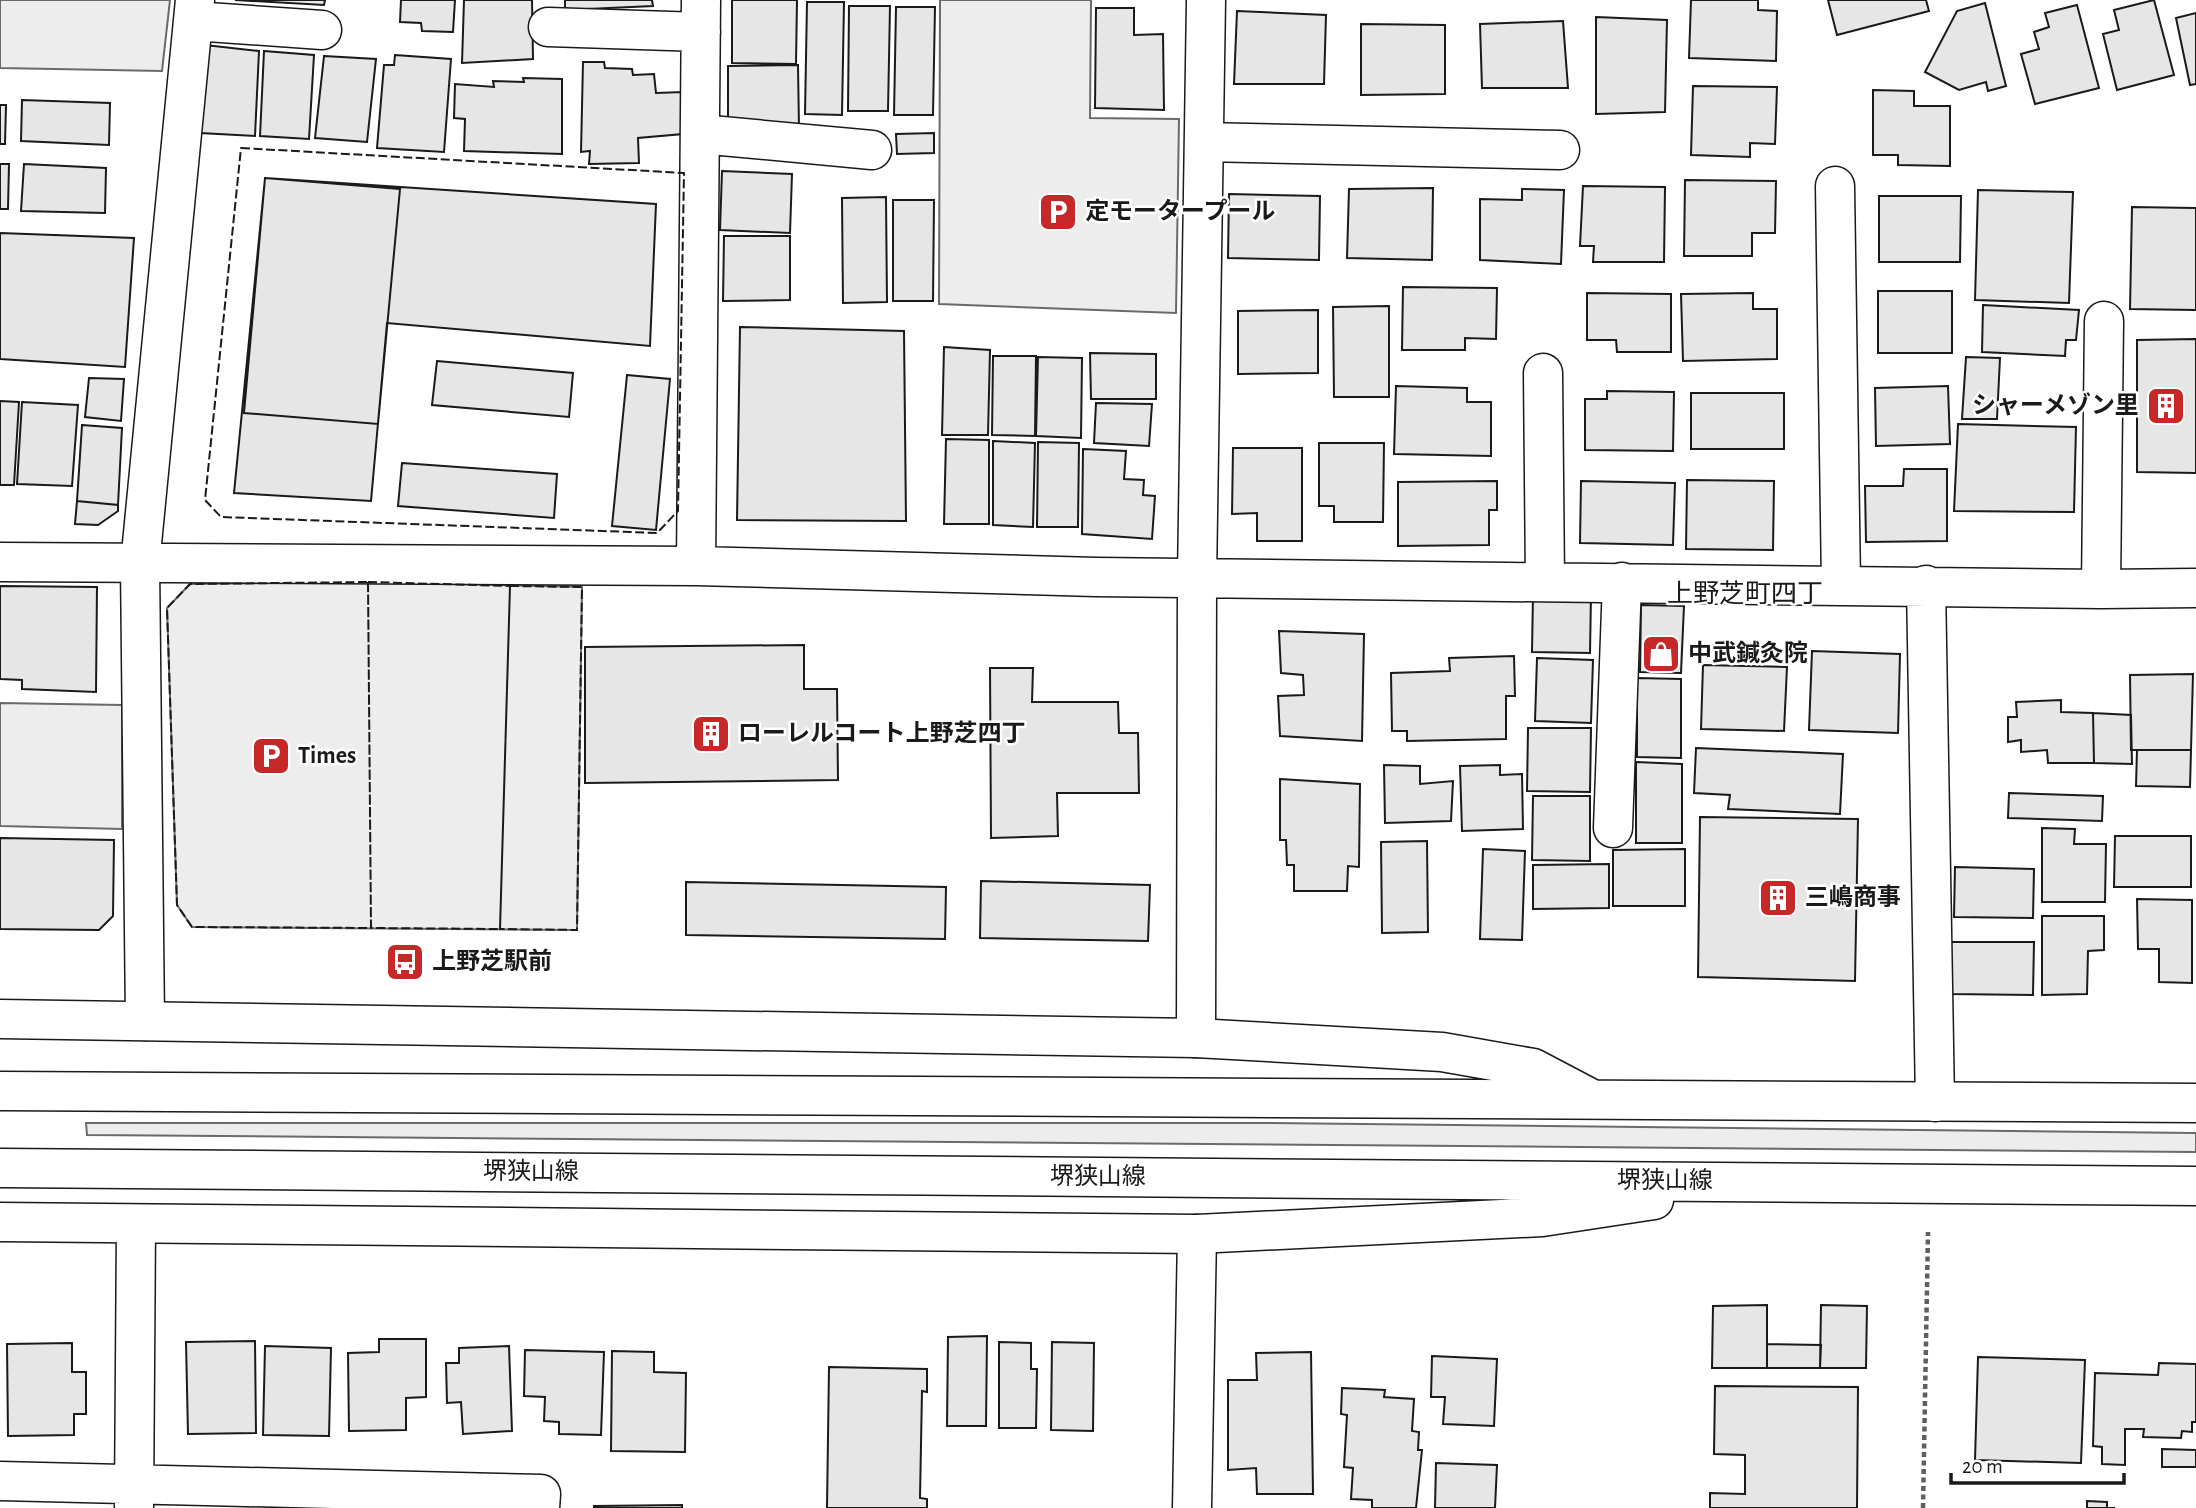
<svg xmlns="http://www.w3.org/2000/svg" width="2196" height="1508" font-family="'Alegreya Sans','Noto Sans JP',sans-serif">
<rect width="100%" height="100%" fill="#fff"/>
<path fill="#ededed" stroke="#6a6a6a" stroke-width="2" d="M 0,0 L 170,0 L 162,71 L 0,68 Z
M 940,0 L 1091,0 L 1090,118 L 1179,119 L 1176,313 L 939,304 Z
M 368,582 L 582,587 L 577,930 L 192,927 L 177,905 L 167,608 L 190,584 Z
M 0,703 L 122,705 L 122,829 L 0,826 Z
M 86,1123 L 1270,1123 L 2196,1133 L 2196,1152 L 87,1135 Z"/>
<path fill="#e6e6e6" stroke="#1a1a1a" stroke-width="2" d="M 235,0 L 325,0 L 324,5 Z
M 401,0 L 455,0 L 453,32 L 422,31 L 421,23 L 400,22 Z
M 464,0 L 532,0 L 533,59 L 462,63 Z
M 565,0 L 652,0 L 653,6 L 565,10 Z
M 732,0 L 797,0 L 796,64 L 732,63 Z
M 1691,0 L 1758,0 L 1758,10 L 1777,11 L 1776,61 L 1689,58 Z
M 1828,0 L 1926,0 L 1929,11 L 1837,35 Z
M 2154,0 L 2174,75 L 2117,90 L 2103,34 L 2119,30 L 2114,10 Z
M 807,2 L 844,2 L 842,115 L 805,114 Z
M 1985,3 L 2006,86 L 1988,91 L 1986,82 L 1959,90 L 1925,72 L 1957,11 Z
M 2077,5 L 2099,88 L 2035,104 L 2021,54 L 2039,49 L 2034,32 L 2049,27 L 2045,13 Z
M 849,6 L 890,6 L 888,111 L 848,111 Z
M 896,7 L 935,7 L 933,115 L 894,115 Z
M 1096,8 L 1134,8 L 1134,35 L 1163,34 L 1164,110 L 1095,108 Z
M 1237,11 L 1326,15 L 1324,84 L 1234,84 Z
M 2196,13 L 2196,84 L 2190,85 L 2176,18 Z
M 1596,17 L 1667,20 L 1665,112 L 1596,114 Z
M 1563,21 L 1568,88 L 1482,88 L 1480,24 Z
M 1361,24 L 1445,25 L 1445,94 L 1361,95 Z
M 205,45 L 259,51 L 255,136 L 200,133 Z
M 264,51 L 314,55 L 309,139 L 260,136 Z
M 395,55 L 451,59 L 444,152 L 377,148 L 384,65 L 394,65 Z
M 324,56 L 376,59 L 367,142 L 315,138 Z
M 583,62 L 604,62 L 605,68 L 632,69 L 633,75 L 654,74 L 656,93 L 683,92 L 683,134 L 638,138 L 639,163 L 589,164 L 590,151 L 581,152 Z
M 798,65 L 799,129 L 728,130 L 728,66 Z
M 523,78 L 562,79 L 562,154 L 464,151 L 465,119 L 454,118 L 455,84 L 494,87 L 493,81 L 524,82 Z
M 1693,86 L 1777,87 L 1775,144 L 1750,143 L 1750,157 L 1691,155 Z
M 1873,90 L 1914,91 L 1914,106 L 1950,106 L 1950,166 L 1898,165 L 1898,155 L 1873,155 Z
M 22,100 L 110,103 L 109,145 L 21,141 Z
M 0,105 L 6,105 L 5,144 L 0,144 Z
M 934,133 L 934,153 L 897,154 L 896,134 Z
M 0,164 L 9,164 L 8,209 L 0,209 Z
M 24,164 L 106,168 L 105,213 L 21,211 Z
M 722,171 L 792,174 L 790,233 L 720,230 Z
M 265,178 L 656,204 L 650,346 L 387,323 L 371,501 L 234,493 Z
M 265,178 L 400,189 L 378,424 L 244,413 Z
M 1685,180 L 1776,181 L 1775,233 L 1752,233 L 1752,256 L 1684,256 Z
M 1583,186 L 1665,187 L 1664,262 L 1593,262 L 1594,246 L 1580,246 Z
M 1433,188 L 1432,260 L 1347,258 L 1349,189 Z
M 1522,189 L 1564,190 L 1561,264 L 1480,260 L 1480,199 L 1522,200 Z
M 1978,190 L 2073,192 L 2069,303 L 1975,300 Z
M 1229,194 L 1320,196 L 1319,260 L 1228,258 Z
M 1879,196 L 1961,196 L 1960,262 L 1879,262 Z
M 886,197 L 887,302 L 843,303 L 842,198 Z
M 893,200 L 934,200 L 933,301 L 893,301 Z
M 2132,207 L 2196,208 L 2196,310 L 2130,309 Z
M 0,233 L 134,238 L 125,367 L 0,359 Z
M 724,236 L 790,236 L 790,300 L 723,301 Z
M 1403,287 L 1497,288 L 1496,339 L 1465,338 L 1465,350 L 1402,350 Z
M 1878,291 L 1952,291 L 1952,353 L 1878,353 Z
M 1587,293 L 1671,294 L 1671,352 L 1617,352 L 1616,340 L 1587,340 Z
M 1753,293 L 1753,309 L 1777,309 L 1777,359 L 1683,361 L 1681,294 Z
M 1983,305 L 2079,310 L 2076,340 L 2066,340 L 2065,356 L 1982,352 Z
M 1389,306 L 1389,397 L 1334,397 L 1333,307 Z
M 1318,310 L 1318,373 L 1238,374 L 1238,311 Z
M 740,327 L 904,331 L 906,521 L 737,520 Z
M 2196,339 L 2196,473 L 2137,472 L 2137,340 Z
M 944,347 L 990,350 L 988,435 L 942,435 Z
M 1090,353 L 1156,354 L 1156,399 L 1091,399 Z
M 993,356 L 1036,356 L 1035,436 L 992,435 Z
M 1038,357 L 1082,358 L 1081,438 L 1036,436 Z
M 1966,357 L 2000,358 L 1997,419 L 1962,419 Z
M 437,361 L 573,373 L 569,417 L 432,405 Z
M 627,375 L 670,379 L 656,530 L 612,526 Z
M 89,378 L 124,379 L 121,421 L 85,417 Z
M 1396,386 L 1467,388 L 1467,402 L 1491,402 L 1491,456 L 1394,454 Z
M 1948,386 L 1950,444 L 1876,446 L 1875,388 Z
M 1607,391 L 1674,392 L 1673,451 L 1585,450 L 1585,399 L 1607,399 Z
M 1691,393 L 1784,393 L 1784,449 L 1691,449 Z
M 0,401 L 19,402 L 14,485 L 0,485 Z
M 22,402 L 78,405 L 72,486 L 17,484 Z
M 1096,403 L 1152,404 L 1149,446 L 1094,443 Z
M 1958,424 L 2076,427 L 2074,512 L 1954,511 Z
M 82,425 L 122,428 L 118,505 L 77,501 Z
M 946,439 L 989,440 L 989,524 L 944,524 Z
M 993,441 L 1035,443 L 1033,527 L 993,525 Z
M 1038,442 L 1079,443 L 1078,527 L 1037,527 Z
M 1319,443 L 1384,443 L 1383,522 L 1334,522 L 1334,506 L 1319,506 Z
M 1233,448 L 1302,448 L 1302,541 L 1257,541 L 1257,513 L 1232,514 Z
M 1083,449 L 1126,451 L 1124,479 L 1144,480 L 1143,495 L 1155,496 L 1152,539 L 1082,534 Z
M 402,463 L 557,474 L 554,518 L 398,506 Z
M 1904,469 L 1947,469 L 1947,541 L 1866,542 L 1865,486 L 1903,486 Z
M 1687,480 L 1774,481 L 1773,550 L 1686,549 Z
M 1497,481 L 1497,510 L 1489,510 L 1489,545 L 1398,546 L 1398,482 Z
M 1581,481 L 1675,483 L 1673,545 L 1580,543 Z
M 77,501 L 118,505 L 118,511 L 98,525 L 75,524 Z
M 0,586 L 97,587 L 96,692 L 22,689 L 22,680 L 0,679 Z
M 1533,594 L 1591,595 L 1590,653 L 1532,652 Z
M 1641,605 L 1684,606 L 1681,673 L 1640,672 Z
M 1279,631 L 1364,634 L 1362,741 L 1280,736 L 1278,696 L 1304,695 L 1303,675 L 1281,673 Z
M 804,645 L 804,689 L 837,689 L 838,780 L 585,783 L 585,647 Z
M 1812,651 L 1900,654 L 1898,733 L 1809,730 Z
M 1514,656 L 1515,696 L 1506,696 L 1506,739 L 1407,741 L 1407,731 L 1392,731 L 1391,673 L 1450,671 L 1449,658 Z
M 1537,658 L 1593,660 L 1591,723 L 1535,721 Z
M 1703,665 L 1787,667 L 1784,731 L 1701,729 Z
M 990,668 L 1033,668 L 1032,702 L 1118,702 L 1119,733 L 1138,733 L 1139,793 L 1057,793 L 1058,836 L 991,838 Z
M 2193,674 L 2191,750 L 2131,750 L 2130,675 Z
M 1637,678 L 1681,679 L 1681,758 L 1637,757 Z
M 2061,700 L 2061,712 L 2093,713 L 2094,763 L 2048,763 L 2047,750 L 2021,752 L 2021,740 L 2008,742 L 2008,717 L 2017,717 L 2016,702 Z
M 2093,713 L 2131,715 L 2132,764 L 2094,763 Z
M 1528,728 L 1591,728 L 1590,792 L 1527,791 Z
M 1696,748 L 1843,754 L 1840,814 L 1728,809 L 1730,795 L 1694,793 Z
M 2137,750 L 2191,750 L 2190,787 L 2136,786 Z
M 1636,762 L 1682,764 L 1682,843 L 1636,843 Z
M 1384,765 L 1420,766 L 1420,784 L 1453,781 L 1451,821 L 1385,823 Z
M 1500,765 L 1500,775 L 1522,774 L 1523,829 L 1462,831 L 1460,766 Z
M 1280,779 L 1360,784 L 1359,867 L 1348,866 L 1347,891 L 1294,891 L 1294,865 L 1287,865 L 1286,840 L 1280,840 Z
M 2009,793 L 2103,796 L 2102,821 L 2008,818 Z
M 1533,796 L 1590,796 L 1590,861 L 1532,860 Z
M 1700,817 L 1858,819 L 1855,981 L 1698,977 Z
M 2042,828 L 2075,829 L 2074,844 L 2106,844 L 2105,902 L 2042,902 Z
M 2115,836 L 2191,836 L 2191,887 L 2114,887 Z
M 0,838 L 114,840 L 113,916 L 99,930 L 0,929 Z
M 1427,841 L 1428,932 L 1382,933 L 1381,842 Z
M 1483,849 L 1525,851 L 1522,940 L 1480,939 Z
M 1685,849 L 1685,906 L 1613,906 L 1613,850 Z
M 1609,864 L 1609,908 L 1533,909 L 1533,865 Z
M 1955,867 L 2034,869 L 2033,918 L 1954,917 Z
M 981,881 L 1150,885 L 1148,941 L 980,938 Z
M 686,882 L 946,887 L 945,939 L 686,935 Z
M 2137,899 L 2192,900 L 2192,983 L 2159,982 L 2159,949 L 2138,949 Z
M 2042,916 L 2104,916 L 2104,950 L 2088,951 L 2087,994 L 2042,995 Z
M 1950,942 L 2034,942 L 2033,995 L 1949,994 Z
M 1767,1305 L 1767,1368 L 1712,1368 L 1713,1306 Z
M 1821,1305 L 1867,1306 L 1866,1368 L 1820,1368 Z
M 987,1336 L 986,1426 L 947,1426 L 948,1337 Z
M 379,1339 L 426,1339 L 426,1397 L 406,1398 L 406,1430 L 349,1431 L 348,1353 L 379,1352 Z
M 255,1341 L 256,1433 L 188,1434 L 186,1342 Z
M 999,1342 L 1031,1343 L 1031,1369 L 1037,1369 L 1036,1428 L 999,1428 Z
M 1052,1342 L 1094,1343 L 1093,1431 L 1051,1430 Z
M 72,1343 L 72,1372 L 86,1372 L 86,1414 L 74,1414 L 74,1435 L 8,1436 L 7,1344 Z
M 1767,1344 L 1821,1345 L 1820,1368 L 1767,1368 Z
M 265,1346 L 331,1348 L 329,1436 L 263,1435 Z
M 509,1346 L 512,1431 L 463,1434 L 461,1402 L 447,1403 L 446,1363 L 459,1363 L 459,1348 Z
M 525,1350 L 604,1352 L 601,1435 L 559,1434 L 559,1422 L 544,1421 L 545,1397 L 524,1396 Z
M 612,1351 L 654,1352 L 654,1372 L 686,1373 L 685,1452 L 611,1451 Z
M 1311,1352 L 1313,1494 L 1257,1494 L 1256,1468 L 1228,1470 L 1228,1380 L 1257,1380 L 1256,1353 Z
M 1432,1356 L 1497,1359 L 1494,1426 L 1443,1424 L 1445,1397 L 1431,1397 Z
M 1978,1357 L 2085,1360 L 2081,1463 L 1975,1460 Z
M 2159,1363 L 2196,1364 L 2196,1422 L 2192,1422 L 2192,1432 L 2182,1431 L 2181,1438 L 2143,1437 L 2144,1429 L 2125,1429 L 2125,1465 L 2102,1464 L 2102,1447 L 2093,1446 L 2095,1373 L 2158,1375 Z
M 829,1367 L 927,1369 L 927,1392 L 922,1391 L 920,1498 L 927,1499 L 927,1508 L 827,1508 Z
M 1715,1386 L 1858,1387 L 1857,1508 L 1710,1508 L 1710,1493 L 1745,1494 L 1745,1455 L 1714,1454 Z
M 1342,1388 L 1385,1390 L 1384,1397 L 1414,1399 L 1412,1431 L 1419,1432 L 1418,1450 L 1422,1450 L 1416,1508 L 1372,1508 L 1372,1500 L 1351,1499 L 1353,1468 L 1344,1467 L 1347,1415 L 1341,1414 Z
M 2162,1449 L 2196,1450 L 2196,1467 L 2162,1467 Z
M 1436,1463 L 1497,1465 L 1495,1508 L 1435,1508 Z
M 2087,1501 L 2107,1502 L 2107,1508 L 2115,1508 L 2087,1508 Z
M 682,1505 L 682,1508 L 594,1508 L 594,1506 Z"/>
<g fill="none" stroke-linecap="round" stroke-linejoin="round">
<defs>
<path id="minor" d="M 193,21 L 322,30
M 548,27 L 701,32
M 700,134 L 872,150
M 1204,142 L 1560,150
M 1835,186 L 1841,584
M 1543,373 L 1545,582
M 0,562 L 696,566 L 1096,577 L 2101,589 L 2196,588
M 696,566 L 701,0
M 1926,585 L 1935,1102
M 2101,589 L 2104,321
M 1613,828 L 1622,582
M 145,1021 L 140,564 L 195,0
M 1196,1038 L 1197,578 L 1206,0
M 0,1481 L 541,1494 L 540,1508
M 134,1506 L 136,1225
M 1192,1508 L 1197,1234"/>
<path id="major" d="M 0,1019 L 1196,1038 L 1442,1052 L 1533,1068 L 1590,1098
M 0,1091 L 2196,1103
M 0,1168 L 2196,1186
M 0,1222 L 1197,1234 L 1542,1217 L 1654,1200"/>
</defs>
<use href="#minor" stroke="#1a1a1a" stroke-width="41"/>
<use href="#major" stroke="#1a1a1a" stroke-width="41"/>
<path stroke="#5f5f5f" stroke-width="4.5" stroke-dasharray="5 3.5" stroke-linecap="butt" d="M 1923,1508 L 1928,1232"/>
<use href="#minor" stroke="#fff" stroke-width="38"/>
<use href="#major" stroke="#fff" stroke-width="38"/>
<path stroke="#1a1a1a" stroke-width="2" stroke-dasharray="9 3.5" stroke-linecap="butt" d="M 241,148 L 684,173 L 678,511 L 657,533 L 221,517 L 205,500 Z
M 368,582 L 371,928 L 192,927 L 177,905 L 167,608 L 190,584 Z
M 368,582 L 510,586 L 500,929 L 371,928 Z
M 510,586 L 582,587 L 577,930 L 500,929 Z"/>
</g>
<defs>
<symbol id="parking-square" viewBox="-11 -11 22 22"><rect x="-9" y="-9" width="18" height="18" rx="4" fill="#c62828" stroke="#fff"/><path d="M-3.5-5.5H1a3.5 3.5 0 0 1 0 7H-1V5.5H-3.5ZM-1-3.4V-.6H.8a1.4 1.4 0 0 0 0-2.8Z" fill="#fff"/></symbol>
<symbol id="building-square" viewBox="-11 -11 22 22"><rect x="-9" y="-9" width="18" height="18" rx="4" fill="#c62828" stroke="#fff"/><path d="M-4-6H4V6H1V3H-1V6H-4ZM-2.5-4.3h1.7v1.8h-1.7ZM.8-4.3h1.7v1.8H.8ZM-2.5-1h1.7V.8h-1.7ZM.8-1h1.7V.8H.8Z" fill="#fff"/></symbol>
<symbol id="shop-square" viewBox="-11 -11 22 22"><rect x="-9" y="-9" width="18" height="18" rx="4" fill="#c62828" stroke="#fff"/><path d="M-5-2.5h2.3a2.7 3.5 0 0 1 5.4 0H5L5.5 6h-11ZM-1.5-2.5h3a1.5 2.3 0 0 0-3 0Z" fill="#fff"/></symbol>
<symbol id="bus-square" viewBox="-11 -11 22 22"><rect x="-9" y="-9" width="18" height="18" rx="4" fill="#c62828" stroke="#fff"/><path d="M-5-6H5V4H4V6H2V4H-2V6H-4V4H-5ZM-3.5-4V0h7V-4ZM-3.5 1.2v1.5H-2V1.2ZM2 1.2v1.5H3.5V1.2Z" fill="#fff"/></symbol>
</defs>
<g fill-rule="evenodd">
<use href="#parking-square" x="1036" y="190" width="44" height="44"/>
<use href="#building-square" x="2144" y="384" width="44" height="44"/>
<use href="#shop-square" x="1639" y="632" width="44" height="44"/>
<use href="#building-square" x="689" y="712" width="44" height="44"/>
<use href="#parking-square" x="249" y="734" width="44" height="44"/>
<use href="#building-square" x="1756" y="876" width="44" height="44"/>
<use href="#bus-square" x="383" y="940" width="44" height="44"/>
</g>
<g text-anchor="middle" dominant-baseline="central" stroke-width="5" stroke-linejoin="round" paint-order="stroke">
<g font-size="24" font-weight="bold" fill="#1a1a1a" stroke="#fff" text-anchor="start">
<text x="1085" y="212">定モータープール</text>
<text x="2139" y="406" text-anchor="end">シャーメゾン里</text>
<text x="1688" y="654">中武鍼灸院</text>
<text x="738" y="734">ローレルコート上野芝四丁</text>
<text x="298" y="756">Times</text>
<text x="1805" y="898">三嶋商事</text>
<text x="432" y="962">上野芝駅前</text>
</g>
<g font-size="24" fill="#1a1a1a" stroke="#fff">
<text x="531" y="1172">堺狭山線</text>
<text x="1098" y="1177">堺狭山線</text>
<text x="1665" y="1181">堺狭山線</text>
</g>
<g font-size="26" fill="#1a1a1a" stroke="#fff">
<text x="1745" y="594">上野芝町四丁</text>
</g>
</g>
<path d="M1951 1473v10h173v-10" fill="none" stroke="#1a1a1a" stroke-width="3.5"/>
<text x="1962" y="1473" font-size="21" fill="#1a1a1a" stroke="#ffffff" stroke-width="5" paint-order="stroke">20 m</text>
</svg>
